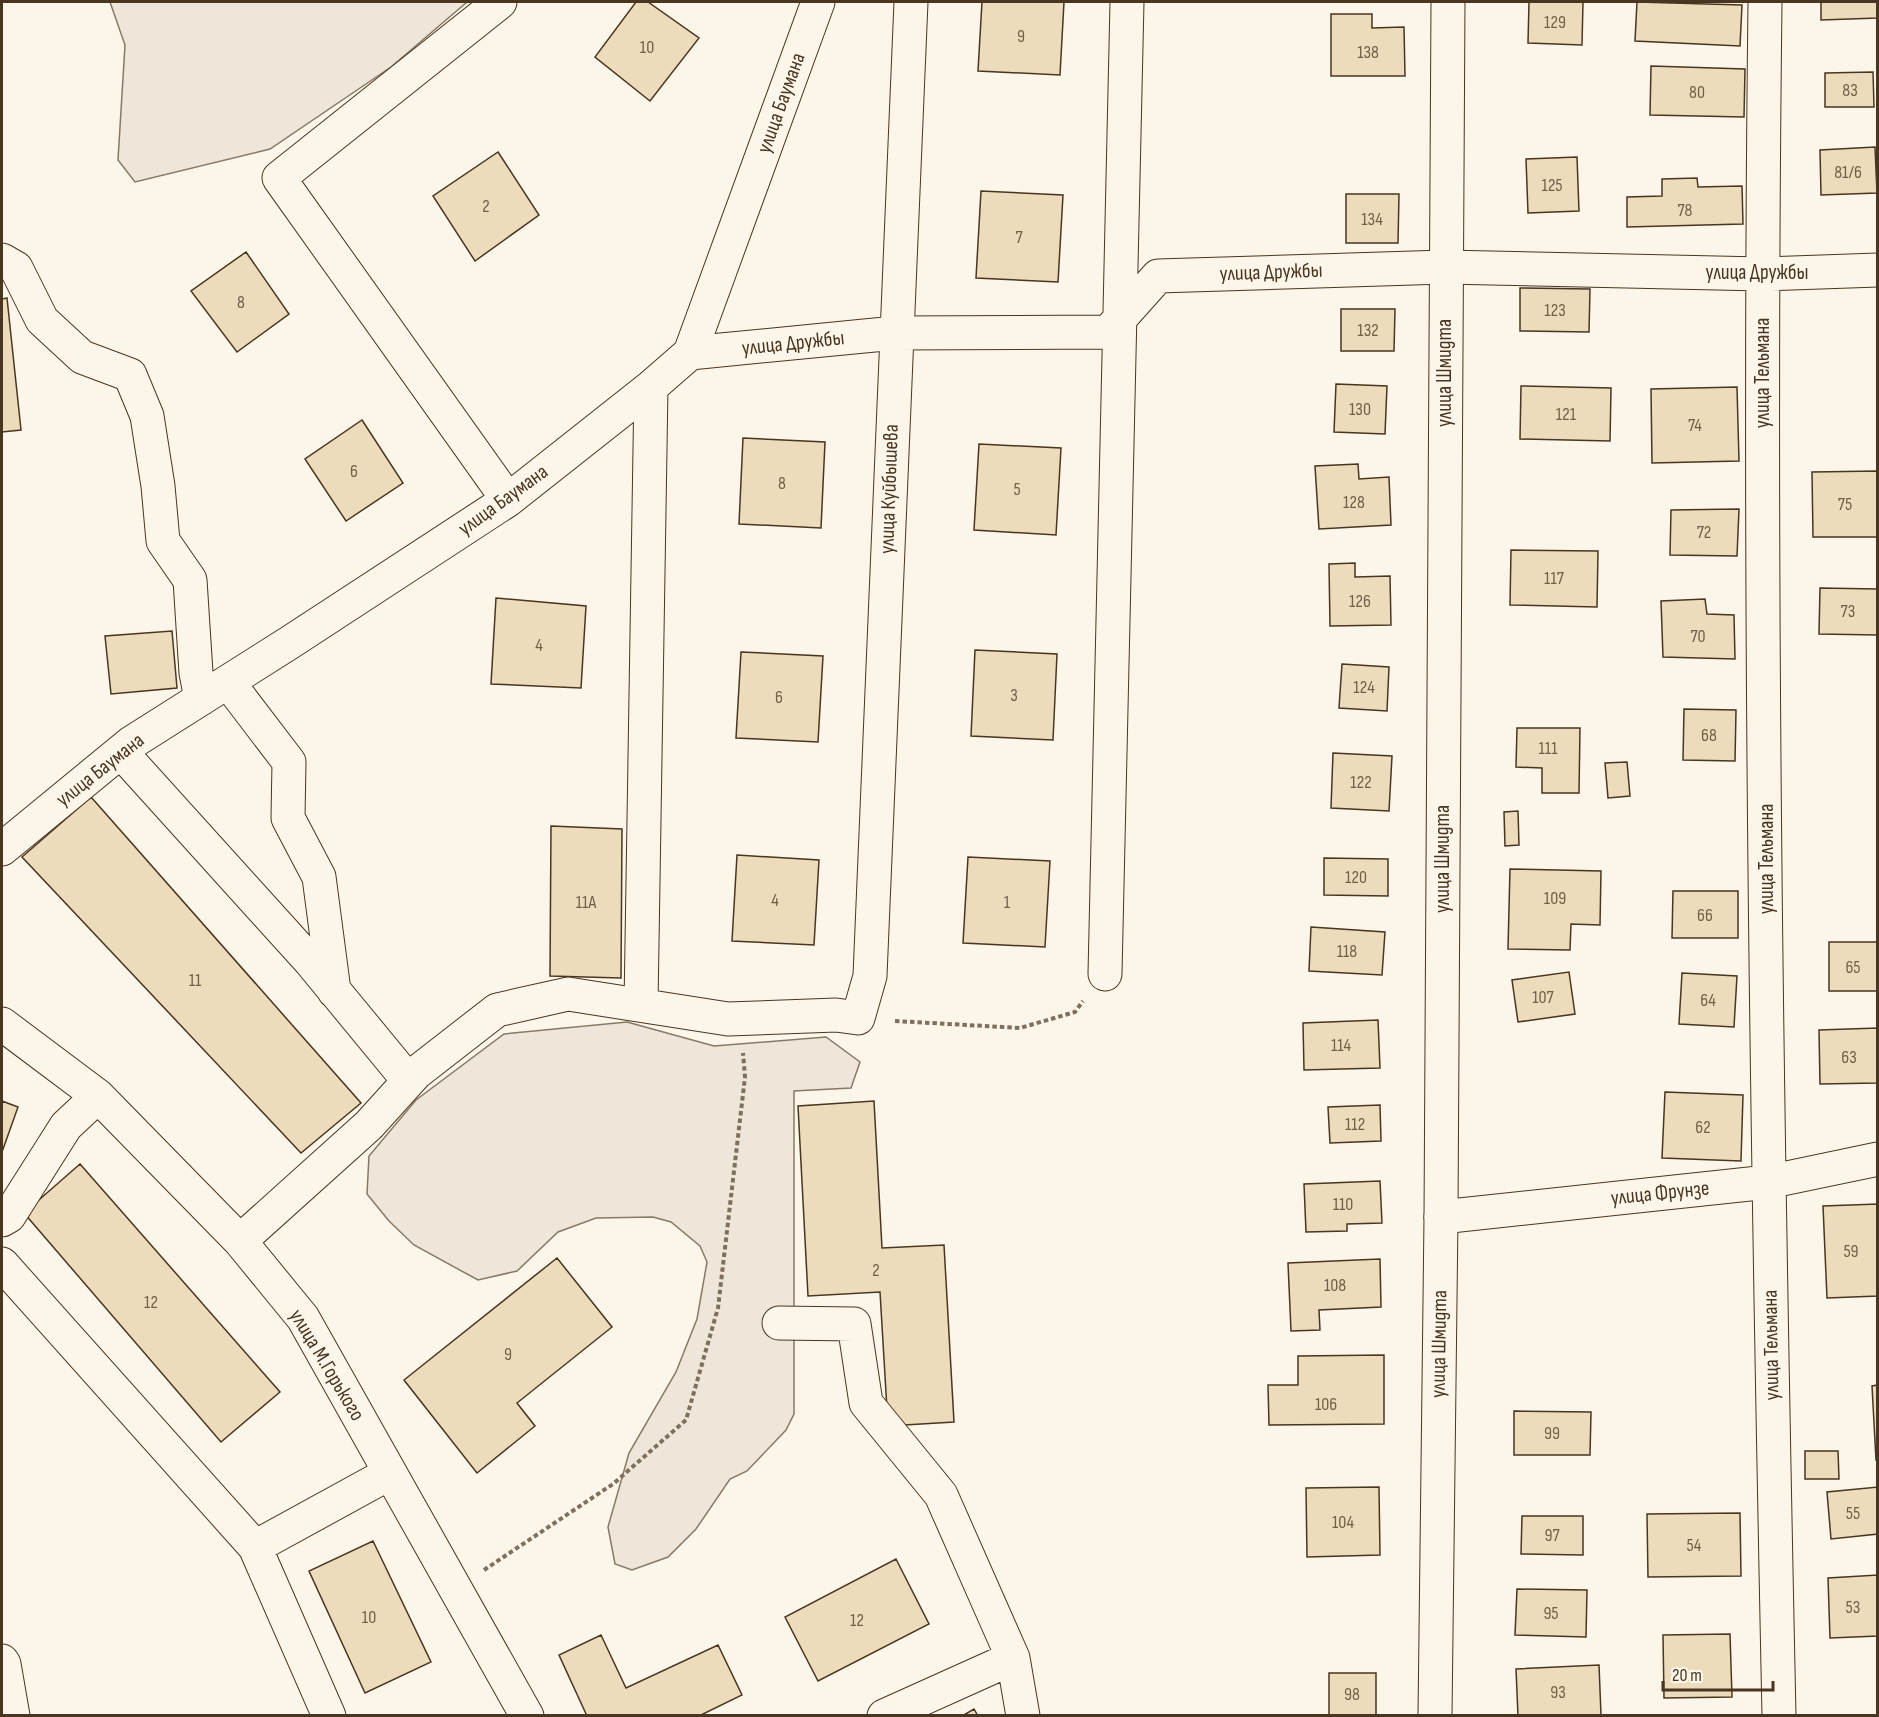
<svg xmlns="http://www.w3.org/2000/svg" width="1879" height="1717" font-family="'Sofia Sans Condensed',sans-serif">
<rect width="100%" height="100%" fill="#fbf6e9"/>
<path fill="#ede6d9" stroke="#887966" stroke-width="1.5" d="M 110,2 L 467,2 L 391,67 L 270,149 L 135,182 L 118,160 L 125,45 Z
M 627,1022 L 714,1046 L 826,1037 L 860,1062 L 851,1088 L 794,1091 L 794,1414 L 786,1430 L 747,1471 L 730,1479 L 696,1529 L 668,1557 L 632,1570 L 615,1564 L 608,1527 L 629,1453 L 676,1372 L 697,1319 L 707,1262 L 700,1246 L 671,1222 L 653,1217 L 596,1218 L 558,1232 L 517,1271 L 478,1280 L 414,1245 L 389,1221 L 367,1194 L 369,1156 L 416,1100 L 504,1034 Z"/>
<path fill="#ecdcbc" stroke="#4a3520" stroke-width="1.5" d="M 636,2 L 648,2 L 699,38 L 650,101 L 595,57 Z
M 982,2 L 1064,2 L 1060,75 L 978,71 Z
M 1529,2 L 1583,2 L 1582,45 L 1528,43 Z
M 1637,2 L 1742,5 L 1740,46 L 1635,41 Z
M 1821,2 L 1878,2 L 1878,18 L 1821,20 Z
M 1331,14 L 1372,14 L 1372,28 L 1404,27 L 1405,76 L 1331,76 Z
M 1651,66 L 1745,69 L 1744,117 L 1650,115 Z
M 1873,72 L 1874,107 L 1825,107 L 1825,73 Z
M 1875,147 L 1877,193 L 1821,195 L 1820,150 Z
M 498,152 L 539,215 L 475,261 L 433,196 Z
M 1577,157 L 1579,211 L 1528,213 L 1526,159 Z
M 1697,178 L 1698,187 L 1742,186 L 1743,224 L 1627,227 L 1627,197 L 1662,196 L 1662,179 Z
M 981,191 L 1063,195 L 1058,282 L 976,278 Z
M 1346,194 L 1399,194 L 1398,243 L 1346,243 Z
M 246,252 L 289,314 L 237,352 L 191,291 Z
M 1520,288 L 1590,289 L 1589,332 L 1520,331 Z
M 7,298 L 21,430 L 2,432 L 2,299 Z
M 1341,309 L 1395,309 L 1394,351 L 1341,351 Z
M 1336,384 L 1387,386 L 1385,434 L 1334,432 Z
M 1521,386 L 1611,388 L 1610,441 L 1520,439 Z
M 1737,387 L 1739,461 L 1652,463 L 1651,389 Z
M 362,420 L 403,483 L 346,521 L 305,459 Z
M 743,438 L 825,442 L 821,528 L 739,524 Z
M 979,444 L 1061,448 L 1056,535 L 974,530 Z
M 1358,464 L 1359,479 L 1389,477 L 1391,525 L 1319,529 L 1315,466 Z
M 1878,471 L 1878,537 L 1813,537 L 1812,472 Z
M 1739,509 L 1737,556 L 1670,555 L 1671,510 Z
M 1511,550 L 1598,551 L 1597,607 L 1510,605 Z
M 1355,563 L 1355,577 L 1390,576 L 1391,625 L 1330,626 L 1329,564 Z
M 1820,588 L 1878,589 L 1878,635 L 1819,634 Z
M 496,598 L 586,606 L 581,688 L 491,684 Z
M 1705,599 L 1707,614 L 1734,615 L 1735,659 L 1663,657 L 1661,601 Z
M 172,631 L 177,688 L 111,694 L 105,636 Z
M 975,650 L 1057,654 L 1053,740 L 971,736 Z
M 741,652 L 823,656 L 818,742 L 736,738 Z
M 1342,664 L 1389,667 L 1387,711 L 1339,708 Z
M 1684,709 L 1736,710 L 1735,761 L 1683,760 Z
M 1517,728 L 1580,728 L 1579,793 L 1542,793 L 1542,768 L 1516,767 Z
M 1333,753 L 1392,756 L 1389,811 L 1331,808 Z
M 1627,762 L 1630,796 L 1608,798 L 1605,763 Z
M 91,797 L 361,1103 L 301,1153 L 22,857 Z
M 1518,811 L 1519,845 L 1505,846 L 1504,812 Z
M 551,826 L 622,829 L 621,978 L 550,976 Z
M 737,855 L 819,860 L 814,945 L 732,941 Z
M 968,857 L 1050,861 L 1045,947 L 963,943 Z
M 1324,858 L 1388,859 L 1388,896 L 1324,895 Z
M 1510,869 L 1601,871 L 1600,925 L 1571,924 L 1570,950 L 1508,949 Z
M 1673,891 L 1738,891 L 1738,938 L 1672,938 Z
M 1311,927 L 1385,932 L 1382,975 L 1309,971 Z
M 1829,942 L 1878,942 L 1878,991 L 1829,991 Z
M 1569,972 L 1575,1014 L 1518,1022 L 1512,980 Z
M 1682,973 L 1737,976 L 1734,1027 L 1679,1024 Z
M 1378,1020 L 1380,1068 L 1304,1070 L 1303,1023 Z
M 1878,1028 L 1878,1083 L 1820,1084 L 1819,1030 Z
M 1665,1092 L 1743,1095 L 1741,1161 L 1662,1158 Z
M 2,1101 L 18,1107 L 2,1152 Z
M 874,1101 L 882,1248 L 944,1245 L 954,1422 L 888,1426 L 880,1292 L 808,1296 L 798,1106 Z
M 1380,1105 L 1381,1141 L 1330,1143 L 1328,1107 Z
M 80,1164 L 280,1392 L 221,1442 L 24,1213 Z
M 1380,1181 L 1382,1223 L 1347,1224 L 1347,1231 L 1306,1232 L 1304,1184 Z
M 1878,1204 L 1878,1296 L 1827,1298 L 1823,1206 Z
M 557,1258 L 612,1327 L 517,1403 L 535,1426 L 477,1473 L 404,1380 Z
M 1380,1259 L 1381,1307 L 1319,1310 L 1320,1330 L 1291,1331 L 1288,1263 Z
M 1384,1355 L 1384,1424 L 1269,1425 L 1268,1385 L 1298,1385 L 1298,1356 Z
M 1878,1385 L 1878,1460 L 1876,1460 L 1872,1386 Z
M 1514,1411 L 1591,1412 L 1590,1455 L 1514,1455 Z
M 1805,1451 L 1838,1451 L 1839,1479 L 1805,1479 Z
M 1379,1487 L 1380,1555 L 1307,1557 L 1306,1488 Z
M 1878,1487 L 1878,1534 L 1831,1539 L 1827,1492 Z
M 1740,1513 L 1741,1576 L 1648,1577 L 1647,1514 Z
M 1522,1516 L 1583,1516 L 1583,1555 L 1521,1554 Z
M 373,1541 L 431,1662 L 365,1693 L 309,1571 Z
M 896,1559 L 929,1624 L 818,1681 L 785,1617 Z
M 1878,1575 L 1878,1636 L 1830,1638 L 1828,1578 Z
M 1517,1589 L 1587,1590 L 1586,1637 L 1515,1635 Z
M 1730,1634 L 1732,1697 L 1664,1698 L 1663,1635 Z
M 601,1635 L 626,1688 L 718,1645 L 742,1695 L 699,1716 L 587,1716 L 559,1655 Z
M 1599,1665 L 1601,1715 L 1518,1716 L 1516,1669 Z
M 1329,1673 L 1376,1673 L 1376,1715 L 1329,1716 Z
M 974,1709 L 978,1716 L 962,1716 Z"/>
<g fill="none" stroke-linecap="round" stroke-linejoin="round">
<defs>
<path id="minor" d="M 500,2 L 279,178 L 508,500
M 1765,2 C 1758,573 1767,1144 1779,1716
M 2,260 L 16,268 L 42,320 L 82,357 L 130,375 L 147,416 L 158,486 L 163,541 L 190,580 L 196,673 L 201,699
M 690,353 L 895,333 L 1108,332 L 1158,276 L 1445,267 L 1762,274 L 1878,270
M 228,682 L 289,762 L 288,818 L 319,877 L 334,991
M 121,752 L 310,961 L 408,1080
M 2,849 L 131,743 L 289,643 L 508,500 L 651,387 L 690,353 L 818,2
M 1105,974 L 1127,2
M 641,1005 L 651,387
M 2,1024 L 98,1096 L 240,1241 L 303,1318 L 527,1716
M 1441,1217 L 1768,1182 L 1878,1159
M 2,1220 L 9,1216 L 66,1126 L 98,1096
M 240,1241 L 369,1125 L 416,1073 L 497,1010 L 568,994 L 728,1019 L 836,1015 L 858,1018 L 870,976 L 911,2
M 2,1264 L 255,1547 L 329,1716
M 779,1323 L 854,1324 L 866,1403 L 941,1495 L 1013,1658 L 1023,1716
M 255,1547 L 390,1473
M 2,1661 L 4,1664 L 13,1716
M 884,1716 L 1013,1658"/>
<path id="major" d="M 1435,1716 L 1441,1217 L 1448,2"/>
</defs>
<use href="#minor" stroke="#4a3520" stroke-width="35"/>
<use href="#major" stroke="#4a3520" stroke-width="35"/>
<path stroke="#7f6f5c" stroke-width="4" stroke-dasharray="4.5 3" stroke-linecap="butt" d="M 895,1021 L 1020,1028 L 1075,1012 L 1083,1001
M 484,1570 L 613,1484 L 686,1420 L 718,1308 L 745,1077 L 743,1053"/>
<use href="#minor" stroke="#fbf6e9" stroke-width="33"/>
<use href="#major" stroke="#fbf6e9" stroke-width="33"/>
</g>
<g text-anchor="middle" dominant-baseline="central" stroke-width="4.5" stroke-linejoin="round" paint-order="stroke">
<g font-size="18" fill="#725f47">
<text x="1555" y="22">129</text>
<text x="1021" y="36">9</text>
<text x="647" y="47">10</text>
<text x="1368" y="52">138</text>
<text x="1850" y="90">83</text>
<text x="1697" y="92">80</text>
<text x="1848" y="172">81/6</text>
<text x="1552" y="185">125</text>
<text x="486" y="206">2</text>
<text x="1685" y="210">78</text>
<text x="1372" y="219">134</text>
<text x="1019" y="237">7</text>
<text x="241" y="302">8</text>
<text x="1555" y="310">123</text>
<text x="1368" y="330">132</text>
<text x="1360" y="409">130</text>
<text x="1566" y="414">121</text>
<text x="1695" y="425">74</text>
<text x="354" y="471">6</text>
<text x="782" y="483">8</text>
<text x="1017" y="489">5</text>
<text x="1354" y="502">128</text>
<text x="1845" y="504">75</text>
<text x="1704" y="532">72</text>
<text x="1554" y="578">117</text>
<text x="1360" y="601">126</text>
<text x="1848" y="611">73</text>
<text x="1698" y="636">70</text>
<text x="539" y="645">4</text>
<text x="1364" y="687">124</text>
<text x="1014" y="695">3</text>
<text x="779" y="697">6</text>
<text x="1709" y="735">68</text>
<text x="1548" y="748">111</text>
<text x="1361" y="782">122</text>
<text x="1356" y="877">120</text>
<text x="1555" y="898">109</text>
<text x="775" y="900">4</text>
<text x="586" y="902">11А</text>
<text x="1007" y="902">1</text>
<text x="1705" y="915">66</text>
<text x="1347" y="951">118</text>
<text x="1853" y="967">65</text>
<text x="195" y="980">11</text>
<text x="1543" y="997">107</text>
<text x="1708" y="1000">64</text>
<text x="1341" y="1045">114</text>
<text x="1849" y="1057">63</text>
<text x="1355" y="1124">112</text>
<text x="1703" y="1127">62</text>
<text x="1343" y="1204">110</text>
<text x="1851" y="1251">59</text>
<text x="876" y="1270">2</text>
<text x="1335" y="1285">108</text>
<text x="151" y="1302">12</text>
<text x="508" y="1354">9</text>
<text x="1326" y="1404">106</text>
<text x="1552" y="1433">99</text>
<text x="1853" y="1513">55</text>
<text x="1343" y="1522">104</text>
<text x="1552" y="1535">97</text>
<text x="1694" y="1545">54</text>
<text x="1853" y="1607">53</text>
<text x="1551" y="1613">95</text>
<text x="369" y="1617">10</text>
<text x="857" y="1620">12</text>
<text x="1558" y="1692">93</text>
<text x="1352" y="1694">98</text>
</g>
<g font-size="21" fill="#4a3520" stroke="#fbf6e9">
<text transform="translate(781 103) rotate(-70)">улица Баумана</text>
<text transform="translate(1271 272) rotate(-2)">улица Дружбы</text>
<text x="1757" y="272">улица Дружбы</text>
<text transform="translate(793 343) rotate(-6)">улица Дружбы</text>
<text transform="translate(1444 373) rotate(-90)">улица Шмидта</text>
<text transform="translate(1762 373) rotate(-90)">улица Тельмана</text>
<text transform="translate(889 489) rotate(-88)">улица Куйбышева</text>
<text transform="translate(503 500) rotate(-36)">улица Баумана</text>
<text transform="translate(100 770) rotate(-38)">улица Баумана</text>
<text transform="translate(1442 859) rotate(-90)">улица Шмидта</text>
<text transform="translate(1766 859) rotate(-90)">улица Тельмана</text>
<text transform="translate(1660 1193) rotate(-6)">улица Фрунзе</text>
<text transform="translate(1439 1344) rotate(-89)">улица Шмидта</text>
<text transform="translate(1771 1345) rotate(-91)">улица Тельмана</text>
<text transform="translate(327 1365) rotate(59)">улица М.Горького</text>
</g>
</g>
<rect width="1879" height="1717" fill="none" stroke="#4a3520" stroke-width="6"/>
<path d="M1663 1681v9h110v-9" fill="none" stroke="#4a3520" stroke-width="3"/>
<text x="1672" y="1681" font-size="18" fill="#4a3520" stroke="#fbf6e9" stroke-width="4.5" paint-order="stroke">20 m</text>
</svg>
